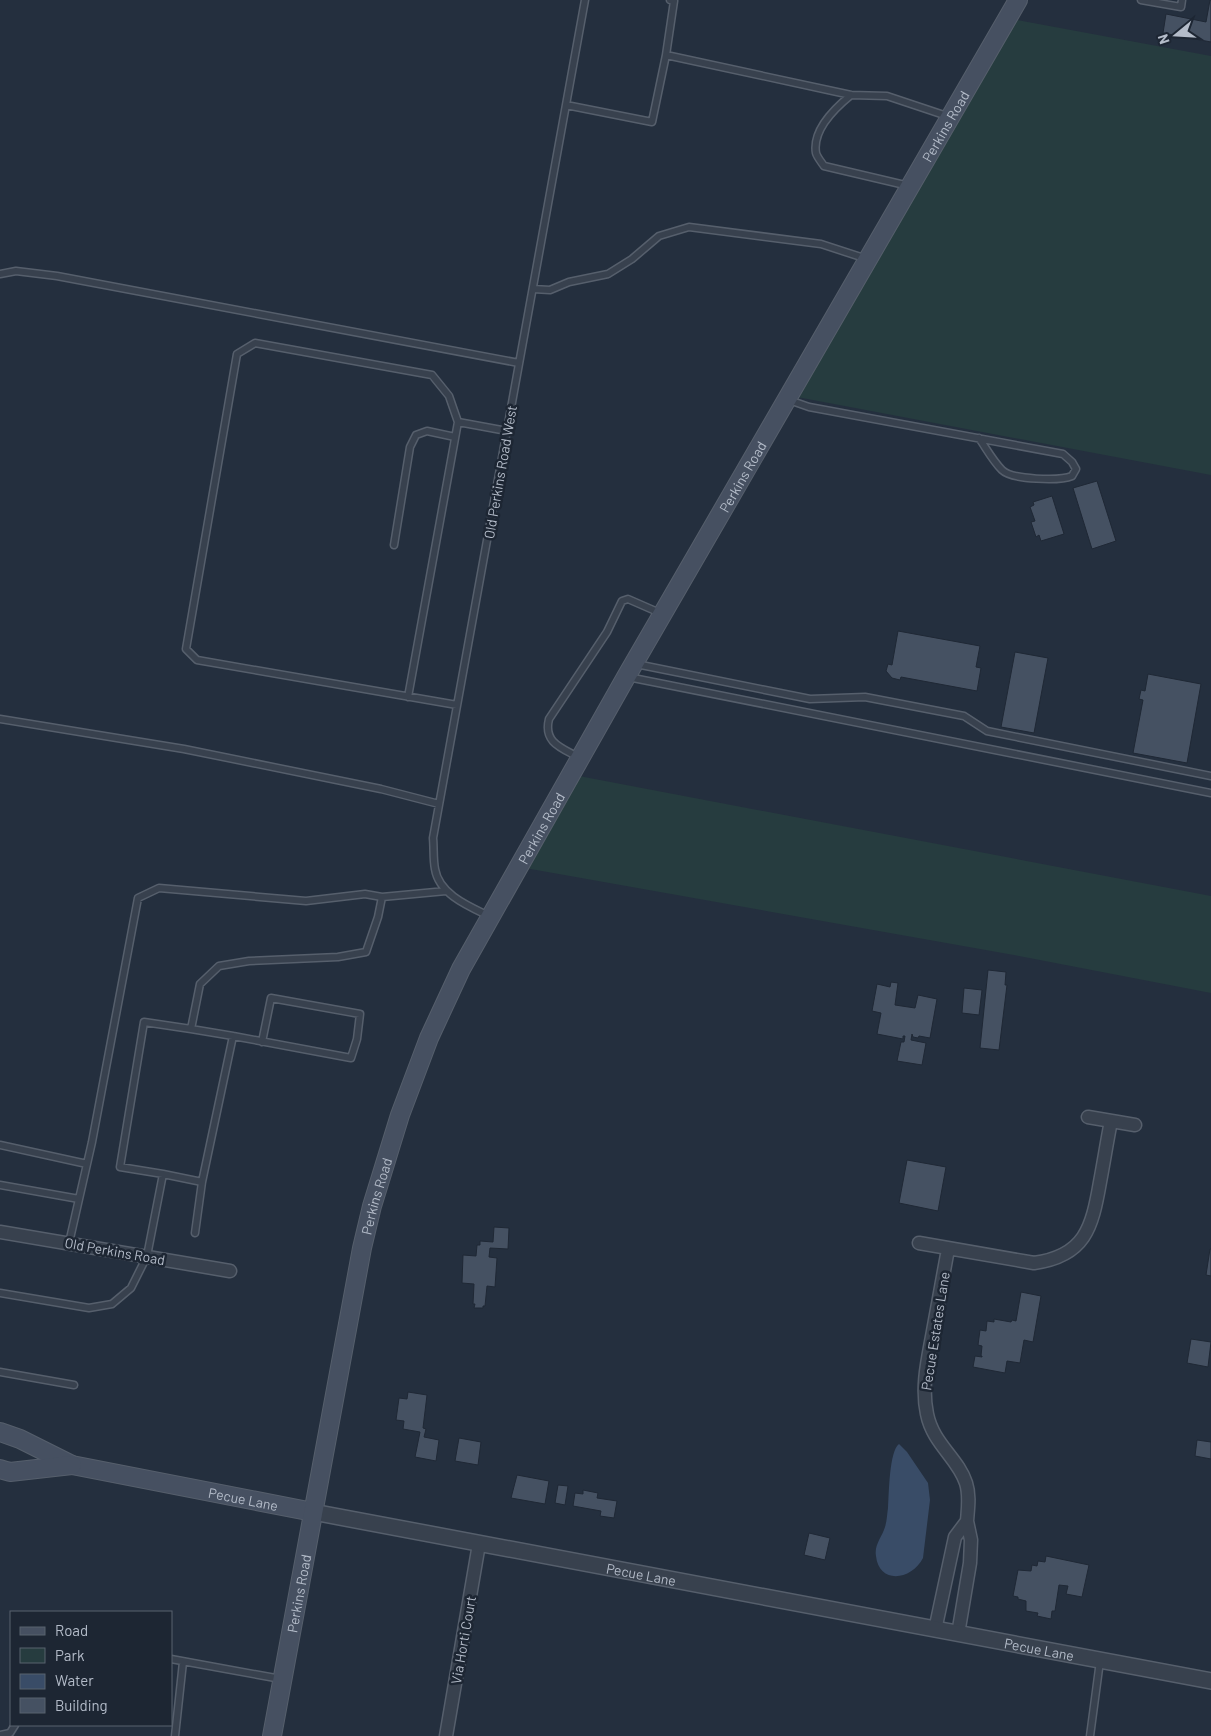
<svg xmlns="http://www.w3.org/2000/svg" width="1211" height="1736" font-family="Barlow,sans-serif">
<rect width="100%" height="100%" fill="#242f3e"/>
<path fill="#263c3f" d="M 1017,20 L 1211,56 L 1211,475 L 797,397 Z
M 579,776 L 1211,896 L 1211,993 L 1019,956 L 525,868 Z"/>
<path fill="#394c67" d="M 899,1444 L 907,1452 L 928,1483 L 930,1500 L 923,1558 C 912,1580 879,1585 876,1556 C 874,1545 882,1537 885,1527 C 887,1521 887,1514 888,1508 C 889,1495 889,1451 899,1444 Z"/>
<path fill="#455162" stroke="#1f2835" d="M 1210,0 L 1211,0 L 1211,42 L 1163,33 L 1166,14 L 1206,22 Z
M 1097,481 L 1116,541 L 1092,549 L 1073,488 Z
M 1052,496 L 1064,534 L 1041,541 L 1039,535 L 1036,537 L 1031,522 L 1035,521 L 1030,507 L 1034,505 L 1033,502 Z
M 898,631 L 980,646 L 976,667 L 981,668 L 977,691 L 901,677 L 900,680 L 892,678 L 886,671 L 888,664 L 892,665 Z
M 1015,652 L 1048,658 L 1034,733 L 1001,727 Z
M 1148,674 L 1201,684 L 1187,763 L 1133,753 L 1143,700 L 1139,699 L 1141,690 L 1145,691 Z
M 988,970 L 1006,972 L 1005,985 L 1007,985 L 999,1050 L 980,1048 Z
M 891,982 L 898,983 L 895,1005 L 915,1008 L 918,995 L 937,999 L 930,1038 L 919,1036 L 918,1038 L 913,1037 L 912,1034 L 911,1040 L 926,1043 L 922,1065 L 897,1061 L 901,1042 L 904,1042 L 905,1036 L 903,1036 L 903,1039 L 877,1034 L 881,1013 L 872,1011 L 877,984 L 890,987 Z
M 964,988 L 982,990 L 979,1015 L 962,1013 Z
M 907,1160 L 946,1167 L 938,1211 L 899,1203 Z
M 494,1227 L 509,1228 L 508,1249 L 490,1248 L 489,1257 L 497,1258 L 495,1287 L 487,1286 L 485,1306 L 483,1306 L 483,1308 L 474,1308 L 475,1304 L 473,1304 L 474,1284 L 462,1283 L 463,1255 L 476,1256 L 477,1245 L 480,1245 L 480,1241 L 493,1242 Z
M 1210,1249 L 1211,1249 L 1211,1276 L 1206,1275 Z
M 1021,1292 L 1041,1296 L 1033,1342 L 1024,1340 L 1020,1363 L 1007,1361 L 1005,1373 L 973,1367 L 975,1356 L 982,1357 L 982,1356 L 981,1356 L 982,1346 L 978,1345 L 980,1330 L 986,1331 L 987,1321 L 994,1322 L 994,1319 L 1011,1322 L 1012,1320 L 1016,1321 Z
M 1191,1339 L 1211,1342 L 1208,1367 L 1187,1363 Z
M 408,1392 L 427,1395 L 423,1428 L 426,1429 L 424,1437 L 439,1440 L 436,1461 L 415,1457 L 420,1432 L 403,1429 L 404,1421 L 396,1420 L 399,1398 L 407,1399 Z
M 459,1438 L 481,1442 L 478,1465 L 455,1461 Z
M 1197,1440 L 1211,1442 L 1211,1459 L 1195,1456 Z
M 517,1475 L 549,1481 L 545,1504 L 511,1498 Z
M 558,1485 L 568,1486 L 565,1505 L 555,1503 Z
M 583,1490 L 598,1493 L 597,1498 L 617,1501 L 614,1518 L 600,1516 L 601,1511 L 573,1506 L 575,1493 L 583,1494 Z
M 809,1533 L 830,1538 L 825,1560 L 804,1555 Z
M 1046,1556 L 1089,1565 L 1082,1597 L 1066,1594 L 1068,1586 L 1059,1585 L 1055,1611 L 1052,1611 L 1051,1619 L 1037,1616 L 1038,1613 L 1026,1611 L 1026,1601 L 1018,1599 L 1018,1597 L 1013,1596 L 1018,1570 L 1031,1571 L 1032,1565 L 1037,1566 L 1038,1561 L 1045,1562 Z"/>
<g fill="none" stroke-linecap="round" stroke-linejoin="round">
<defs>
<path id="service" d="M 1141,0 L 1181,7 L 1182,0
M 666,55 L 851,95 L 887,96 L 950,117
M 851,95 C 835,108 812,130 816,153 C 817,157 822,163 824,166 L 909,186
M 566,105 L 652,122 L 666,55 L 674,1 L 670,0
M 0,274 L 16,271 L 57,276 L 519,363
M 533,289 L 550,290 L 569,282 L 608,274 L 632,259 L 659,236 L 689,227 L 821,244 L 867,259
M 789,400 L 809,407 L 1063,454 L 1072,462 L 1076,469 L 1072,476 C 1060,481 1012,480 1002,470 C 993,461 986,448 979,438
M 458,422 L 507,431
M 394,545 L 410,447 L 416,435 L 427,431 L 455,437
M 636,664 L 810,699 L 865,697 L 964,716 L 987,731 L 1211,776
M 628,677 L 1211,793
M 408,697 L 458,422 L 449,396 L 432,375 L 255,343 L 237,354 L 186,649 L 197,660 L 457,705
M 0,719 L 184,749 L 381,789 L 439,804
M 580,758 C 562,748 543,743 549,719 L 607,632 L 622,601 L 628,599 L 660,613
M 489,916 C 468,906 439,894 435,869 C 433,859 434,848 433,838 L 585,0
M 233,1036 L 351,1058 L 357,1039 L 360,1014 L 271,998 L 262,1042
M 0,1145 L 87,1164
M 163,1174 L 202,1182 L 233,1036 L 191,1029
M 0,1185 L 79,1199
M 195,1233 L 202,1182
M 69,1243 L 92,1142 L 138,898 L 159,888 L 306,901 L 365,894 L 382,897
M 0,1293 L 89,1308 L 112,1304 L 131,1288 L 147,1256 L 163,1174 L 120,1167 L 144,1022 L 191,1029 L 200,984 L 219,966 L 249,961 L 338,957 L 366,952 L 378,917 L 382,897 L 446,891
M 0,1372 L 74,1385
M 171,1659 L 281,1679
M 0,1735 L 10,1733 L 15,1725
M 175,1736 L 183,1662
M 1090,1736 L 1100,1661"/>
<path id="minor" d="M 1088,1117 L 1135,1125
M 0,1232 L 230,1271
M 919,1243 L 1034,1263 C 1085,1256 1092,1228 1100,1182 C 1104,1161 1107,1141 1111,1121
M 948,1249 C 943,1277 938,1304 933,1331 C 928,1359 921,1386 927,1414 C 933,1444 958,1458 966,1483 C 970,1495 968,1508 967,1521
M 935,1630 L 955,1537 L 967,1521 L 971,1540 L 970,1563 L 958,1634
M 446,1736 L 479,1544"/>
<g id="tertiary">
<path id="s1" d="M 313,1512 L 1211,1681"/>
</g>
<g id="secondary">
<path id="s2" d="M 0,1432 L 20,1439 L 72,1465 L 313,1512"/>
<path d="M 0,1469 L 10,1472 L 72,1465"/>
<path id="s3" d="M 272,1736 L 362,1248 L 372,1206 L 400,1115 L 429,1038 L 461,969 L 626,677 L 1018,0"/>
</g>
</defs>
<use href="#service" stroke="#565f6c" stroke-width="9"/>
<use href="#minor" stroke="#565f6c" stroke-width="15"/>
<use href="#tertiary" stroke="#565f6c" stroke-width="18"/>
<use href="#secondary" stroke="#565f6c" stroke-width="20"/>
<use href="#service" stroke="#38414e" stroke-width="6"/>
<use href="#minor" stroke="#38414e" stroke-width="12"/>
<use href="#tertiary" stroke="#38414e" stroke-width="15"/>
<use href="#secondary" stroke="#465061" stroke-width="18"/>
</g>
<g text-anchor="middle" dominant-baseline="central" stroke-width="5" stroke-linejoin="round" paint-order="stroke">
<g font-size="14" fill="#b4bcc9" stroke="#1d2633">
<text stroke="none"><textPath href="#s3" startOffset="1765">Perkins Road</textPath></text>
<text transform="translate(500 472) rotate(-80)">Old Perkins Road West</text>
<text stroke="none"><textPath href="#s3" startOffset="1360">Perkins Road</textPath></text>
<text stroke="none"><textPath href="#s3" startOffset="955">Perkins Road</textPath></text>
<text stroke="none"><textPath href="#s3" startOffset="550">Perkins Road</textPath></text>
<text transform="translate(115 1251) rotate(10)">Old Perkins Road</text>
<text transform="translate(935 1331) rotate(-81)">Pecue Estates Lane</text>
<text stroke="none"><textPath href="#s2" startOffset="254">Pecue Lane</textPath></text>
<text stroke="none"><textPath href="#s1" startOffset="334">Pecue Lane</textPath></text>
<text stroke="none"><textPath href="#s3" startOffset="145">Perkins Road</textPath></text>
<text transform="translate(463 1640) rotate(-80)">Via Horti Court</text>
<text stroke="none"><textPath href="#s1" startOffset="739">Pecue Lane</textPath></text>
</g>
</g>
<rect x="10" y="1611" width="162" height="115" fill="#1d2633" stroke="#59626f"/>
<rect x="20" y="1627" width="25" height="8" fill="#465061" stroke="#59626f"/>
<text x="55" y="1636" font-size="15" fill="#b4bcc9">Road</text>
<rect x="20" y="1648" width="25" height="15" fill="#263c3f" stroke="#59626f"/>
<text x="55" y="1661" font-size="15" fill="#b4bcc9">Park</text>
<rect x="20" y="1674" width="25" height="15" fill="#394c67" stroke="#59626f"/>
<text x="55" y="1686" font-size="15" fill="#b4bcc9">Water</text>
<rect x="20" y="1698" width="25" height="15" fill="#455162" stroke="#59626f"/>
<text x="55" y="1711" font-size="15" fill="#b4bcc9">Building</text>
<g transform="translate(1176 35) rotate(252)" stroke="#1d2633" stroke-width="4" paint-order="stroke">
<path d="M0-4L9 19L0 12L-9 19Z" fill="#b4bcc9"/>
<text y="-8" font-size="14" font-weight="bold" text-anchor="middle" fill="#b4bcc9">N</text>
</g>
</svg>
